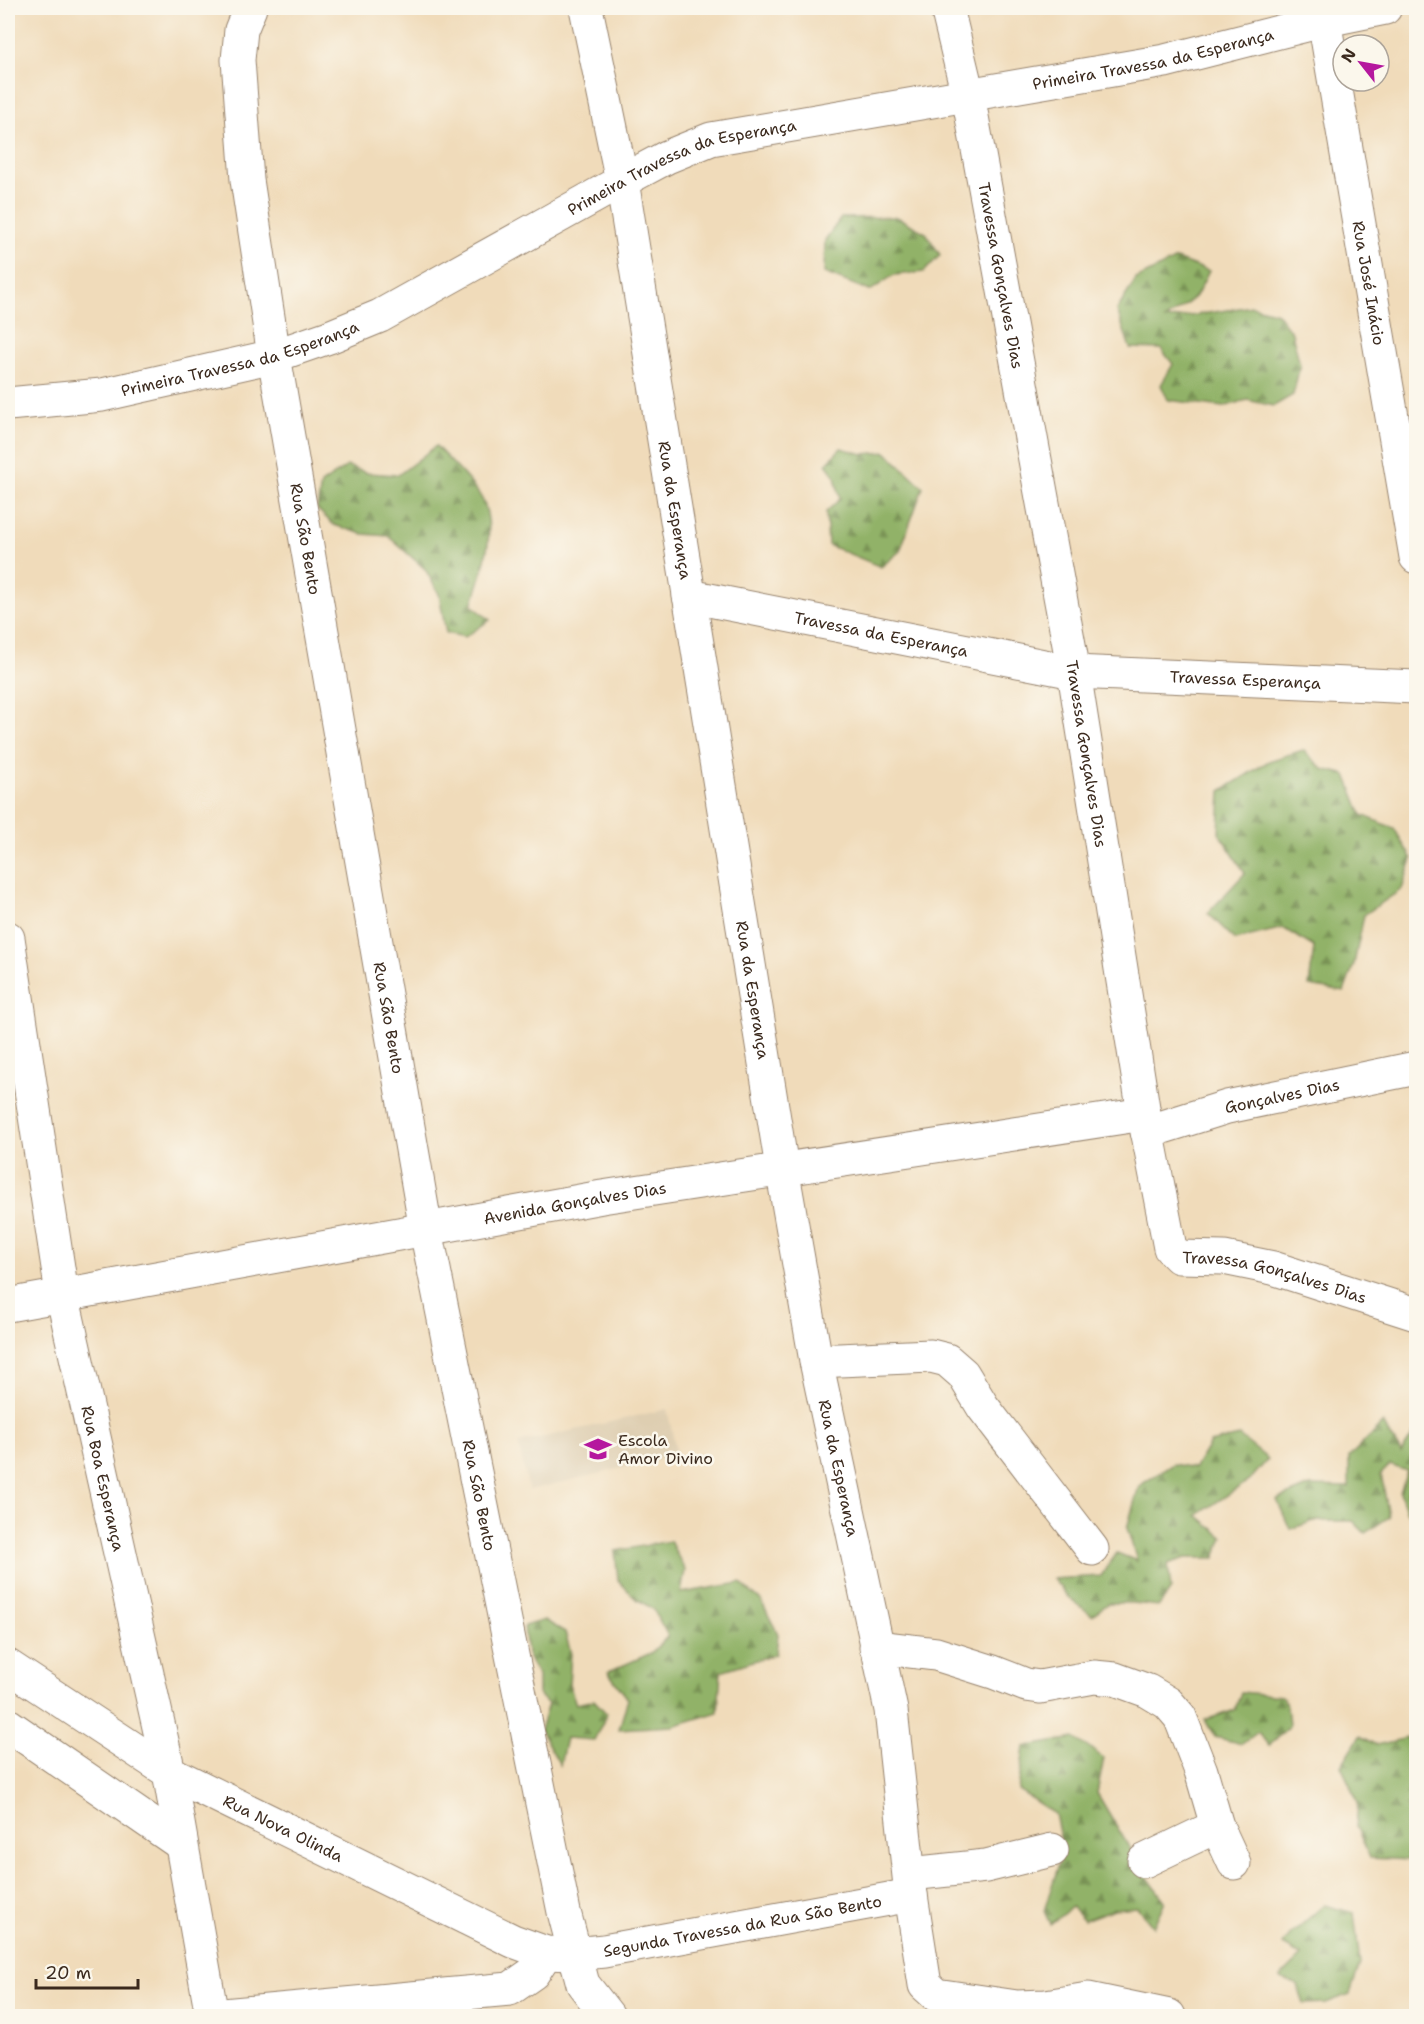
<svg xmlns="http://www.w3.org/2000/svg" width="1424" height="2024" font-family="'Shantell Sans',sans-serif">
<defs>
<pattern id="forest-firs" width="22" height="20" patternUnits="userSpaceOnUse" patternTransform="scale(1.5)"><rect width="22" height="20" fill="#91b267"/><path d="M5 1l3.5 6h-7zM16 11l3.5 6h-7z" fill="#789154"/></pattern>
</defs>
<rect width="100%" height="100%" fill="#fbf7ec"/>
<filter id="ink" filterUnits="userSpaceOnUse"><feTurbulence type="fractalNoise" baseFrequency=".0167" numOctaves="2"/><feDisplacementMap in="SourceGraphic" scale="12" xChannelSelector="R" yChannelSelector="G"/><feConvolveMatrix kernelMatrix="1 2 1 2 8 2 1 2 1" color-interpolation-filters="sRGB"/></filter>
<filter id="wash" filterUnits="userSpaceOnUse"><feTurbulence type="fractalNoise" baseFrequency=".008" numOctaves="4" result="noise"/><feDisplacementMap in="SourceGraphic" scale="24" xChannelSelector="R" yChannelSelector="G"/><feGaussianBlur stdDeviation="1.35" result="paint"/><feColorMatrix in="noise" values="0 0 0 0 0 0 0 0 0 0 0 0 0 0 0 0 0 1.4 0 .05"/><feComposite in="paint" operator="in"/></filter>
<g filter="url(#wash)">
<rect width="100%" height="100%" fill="#f0dbba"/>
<path fill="#deceb1" d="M 667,1409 L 677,1455 L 529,1490 L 518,1443 Z"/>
<path fill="url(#forest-firs)" stroke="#666e42" stroke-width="1.5" d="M 897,217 L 926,233 L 940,255 L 924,272 L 894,275 L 870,291 L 824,273 L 825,240 L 841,218 Z
M 1176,259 L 1209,271 L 1198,293 L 1187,304 L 1164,320 L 1252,306 L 1277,313 L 1292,333 L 1300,365 L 1293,395 L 1274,406 L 1247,400 L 1223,407 L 1168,400 L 1161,385 L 1173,364 L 1161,349 L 1130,348 L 1117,310 L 1136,279 Z
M 436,446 C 449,460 473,482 482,499 C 498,530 482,573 472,605 L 490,620 L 465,637 L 446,633 L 439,594 L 425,569 L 388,536 L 363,534 L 334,525 L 317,509 L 321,484 L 347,466 L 367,473 L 398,475 Z
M 841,448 L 863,454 L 886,452 L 923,487 L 900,551 L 881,567 L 828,545 L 826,512 L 840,499 L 835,476 L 826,464 Z
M 1303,750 L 1323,769 L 1346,775 L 1362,815 L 1394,828 L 1412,859 L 1402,889 L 1364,915 L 1354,964 L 1344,992 L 1309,986 L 1314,947 L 1283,928 L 1235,940 L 1208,913 L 1245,873 L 1219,833 L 1221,791 L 1269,761 Z
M 1383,1423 L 1401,1453 L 1416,1430 L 1416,1518 L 1407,1513 L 1400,1493 L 1407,1471 L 1390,1465 L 1381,1474 L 1389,1517 L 1365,1533 L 1353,1521 L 1314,1521 L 1290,1529 L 1277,1500 L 1310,1486 L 1349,1487 L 1349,1457 Z
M 1239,1436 L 1268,1459 L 1250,1480 L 1197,1515 L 1223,1537 L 1215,1558 L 1185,1558 L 1168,1564 L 1171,1589 L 1159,1606 L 1132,1603 L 1109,1603 L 1092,1615 L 1068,1597 L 1053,1579 L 1101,1576 L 1117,1553 L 1137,1561 L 1127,1528 L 1139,1486 L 1173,1464 L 1195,1468 L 1210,1443 Z
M 670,1541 L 685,1570 L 681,1593 L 740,1583 L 761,1601 L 778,1634 L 776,1654 L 721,1671 L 718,1712 L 673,1726 L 619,1729 L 628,1699 L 608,1672 L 651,1653 L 668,1636 L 653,1609 L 635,1598 L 618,1580 L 615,1551 Z
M 544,1620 L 565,1632 L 571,1654 L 569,1684 L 576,1704 L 594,1700 L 607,1714 L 594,1740 L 566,1738 L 560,1765 L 540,1730 L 548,1704 L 538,1694 L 538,1676 L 527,1654 L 524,1626 Z
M 1241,1692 L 1282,1696 L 1287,1705 L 1289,1726 L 1269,1746 L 1258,1732 L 1242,1744 L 1215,1737 L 1205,1720 L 1235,1710 Z
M 1360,1736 L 1376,1745 L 1407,1738 L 1416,1756 L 1416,1801 L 1406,1806 L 1416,1819 L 1416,1854 L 1412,1860 L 1370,1858 L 1356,1826 L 1358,1802 L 1341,1766 Z
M 1074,1738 L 1104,1758 L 1097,1793 L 1143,1871 L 1165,1901 L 1153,1927 L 1137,1907 L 1114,1909 L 1084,1920 L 1072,1907 L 1050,1924 L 1044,1911 L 1063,1851 L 1055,1814 L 1018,1790 L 1024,1747 Z
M 1324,1905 L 1354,1913 L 1360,1964 L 1350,1994 L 1326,2003 L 1304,2004 L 1298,1985 L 1280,1978 L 1302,1956 L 1283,1945 L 1292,1933 Z"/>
</g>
<g filter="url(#ink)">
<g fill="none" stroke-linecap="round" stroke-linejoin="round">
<defs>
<g id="minor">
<path id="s1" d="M 250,8 L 241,30 L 238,60 L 247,180 L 274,356 L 426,1230 L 564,1912 L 583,1984 L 608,2016"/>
<path id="s2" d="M 586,8 L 622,181 L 782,1168 L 816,1361 L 891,1710 L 911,1895 L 925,1985 L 936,1995 L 1017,2007 L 1046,2006 L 1088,1999 L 1169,2016"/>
<path id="s3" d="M 947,8 L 968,95 L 1074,672 L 1144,1114 L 1170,1248 L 1179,1257 L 1224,1258 L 1273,1268 L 1416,1314"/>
<path id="s4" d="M 1322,8 L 1416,557"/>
<path id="s5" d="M 8,404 L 102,395 L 274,356 L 329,337 L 380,316 L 622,181 L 667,157 L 711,139 L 1165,61 L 1326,20 L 1385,8"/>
<path id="s6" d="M 689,596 L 1074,672 L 1416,687"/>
<path id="s7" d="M 8,938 L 62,1294 L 169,1772 L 212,2016"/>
<path id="s8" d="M 1147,1132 L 1227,1107 L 1416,1068"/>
<path id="s9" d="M 8,1305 L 602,1197 L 1144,1114"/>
<path d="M 816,1361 L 931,1356 L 947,1360 L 963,1374 L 983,1407 L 1092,1549"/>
<path d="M 876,1647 L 936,1654 L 993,1672 L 1026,1685 L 1040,1687 L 1094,1677 L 1115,1679 L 1148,1691 L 1168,1703 L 1180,1717 L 1201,1771 L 1217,1826 L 1234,1863"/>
<path id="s10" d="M 8,1666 L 169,1772 L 513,1941 L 546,1953 L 574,1954 L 604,1951 L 911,1895"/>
<path d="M 8,1725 L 181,1844"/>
<path d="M 1144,1861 L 1217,1826"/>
<path d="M 910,1874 L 986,1866 L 1052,1850"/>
<path d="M 212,2016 L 510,1989 L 533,1973 L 546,1953"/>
</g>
</defs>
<use href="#minor" stroke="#96826c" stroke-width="35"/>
<use href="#minor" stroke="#fff" stroke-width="33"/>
</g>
</g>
<defs>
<symbol id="school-bare" viewBox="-9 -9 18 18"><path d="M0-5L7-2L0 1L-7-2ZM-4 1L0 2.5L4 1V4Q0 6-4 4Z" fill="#b5179e" stroke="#fbf7ec" stroke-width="2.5" paint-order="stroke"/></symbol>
</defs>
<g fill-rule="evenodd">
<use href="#school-bare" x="579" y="1430" width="38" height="38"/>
</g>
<g text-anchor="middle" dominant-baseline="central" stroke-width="5" stroke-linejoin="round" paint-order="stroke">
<g font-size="16" fill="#3b2a1e" stroke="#fbf7ec">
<text stroke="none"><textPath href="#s5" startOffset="1209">Primeira Travessa da Esperança</textPath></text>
<text stroke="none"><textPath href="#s5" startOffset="723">Primeira Travessa da Esperança</textPath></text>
<text stroke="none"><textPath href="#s3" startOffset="273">Travessa Gonçalves Dias</textPath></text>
<text stroke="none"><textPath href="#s4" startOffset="279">Rua José Inácio</textPath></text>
<text stroke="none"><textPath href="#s5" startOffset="237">Primeira Travessa da Esperança</textPath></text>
<text stroke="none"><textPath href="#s2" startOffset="510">Rua da Esperança</textPath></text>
<text stroke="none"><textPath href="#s1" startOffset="538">Rua São Bento</textPath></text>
<text stroke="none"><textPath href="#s6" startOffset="196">Travessa da Esperança</textPath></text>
<text stroke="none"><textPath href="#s6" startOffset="564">Travessa Esperança</textPath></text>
<text stroke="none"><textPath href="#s3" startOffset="759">Travessa Gonçalves Dias</textPath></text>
<text stroke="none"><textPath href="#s2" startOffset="996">Rua da Esperança</textPath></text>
<text stroke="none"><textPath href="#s1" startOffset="1024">Rua São Bento</textPath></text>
<text stroke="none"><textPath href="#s8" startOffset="140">Gonçalves Dias</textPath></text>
<text stroke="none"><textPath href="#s9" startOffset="576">Avenida Gonçalves Dias</textPath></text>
<text stroke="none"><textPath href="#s3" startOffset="1371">Travessa Gonçalves Dias</textPath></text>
<text stroke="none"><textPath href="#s2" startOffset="1482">Rua da Esperança</textPath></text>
<text stroke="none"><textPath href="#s7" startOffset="549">Rua Boa Esperança</textPath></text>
<text stroke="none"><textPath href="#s1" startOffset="1510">Rua São Bento</textPath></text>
<text stroke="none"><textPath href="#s10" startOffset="320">Rua Nova Olinda</textPath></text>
<text stroke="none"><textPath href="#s10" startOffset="810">Segunda Travessa da Rua São Bento</textPath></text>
</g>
<g font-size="16" fill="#3b2a1e" stroke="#fbf7ec" text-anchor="start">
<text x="618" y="1440">Escola<tspan x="618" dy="18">Amor Divino</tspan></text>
</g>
</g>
<rect width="1424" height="2024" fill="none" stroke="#fbf7ec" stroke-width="30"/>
<g transform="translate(1361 63) rotate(301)"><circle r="28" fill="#fbf7ec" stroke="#aea59a" stroke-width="1.5"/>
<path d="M0-4.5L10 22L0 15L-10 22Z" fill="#b5179e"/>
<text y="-9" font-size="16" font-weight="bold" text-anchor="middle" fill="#3b2a1e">N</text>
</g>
<path d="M36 1979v9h102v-9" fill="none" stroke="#3b2a1e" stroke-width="3"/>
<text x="45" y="1979" font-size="18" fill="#3b2a1e" stroke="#fbf7ec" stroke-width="4.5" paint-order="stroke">20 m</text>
</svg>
